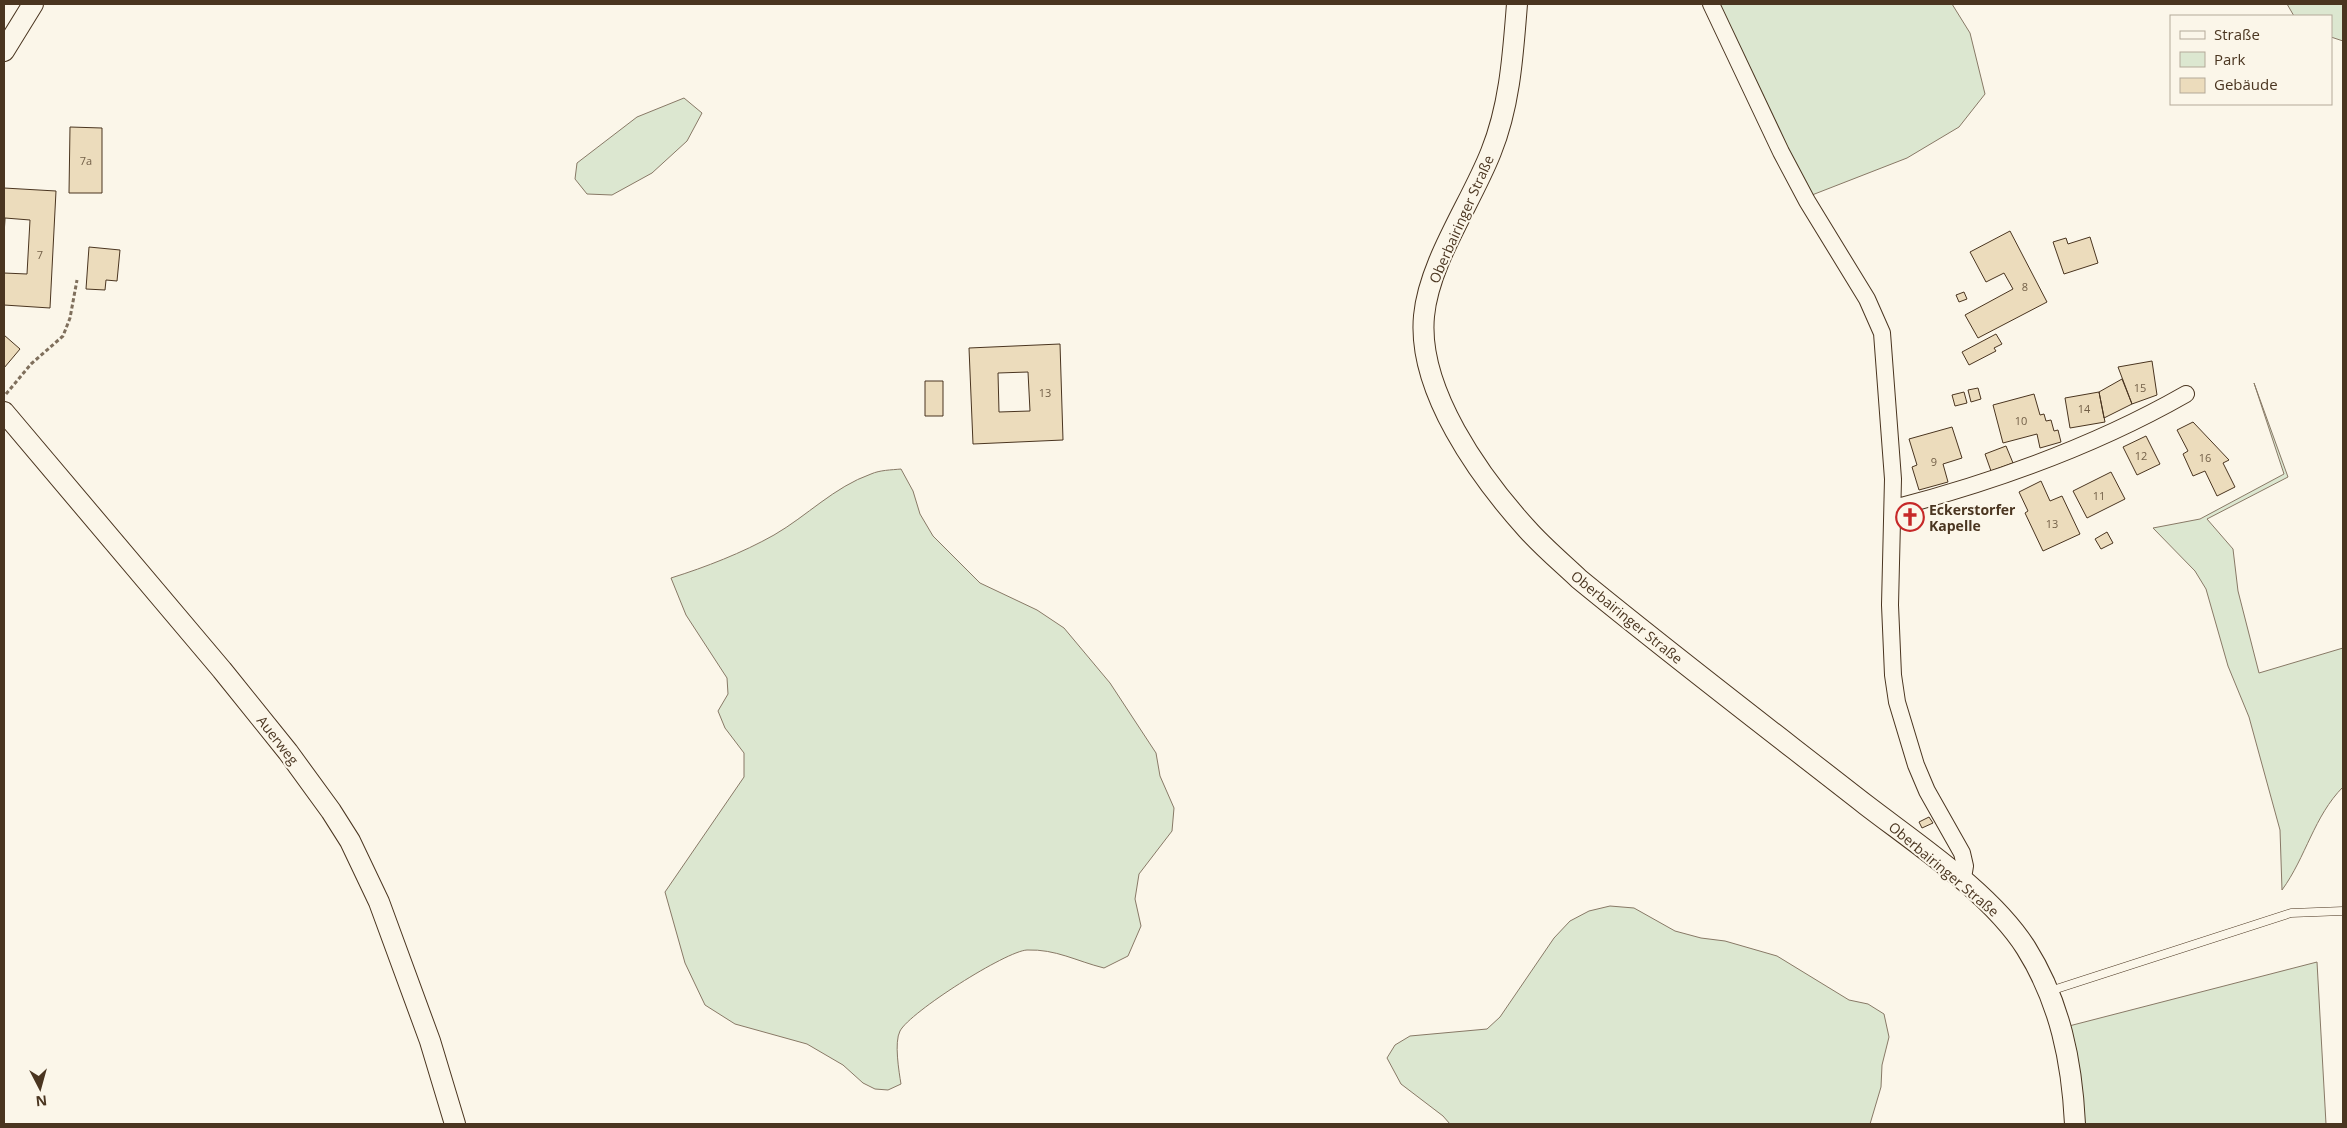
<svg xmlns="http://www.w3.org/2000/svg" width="2347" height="1128" font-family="'Open Sans',sans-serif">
<rect width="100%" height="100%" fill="#fbf6e9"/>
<path fill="#dce7d0" stroke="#887966" d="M 1717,4 L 1952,4 L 1970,33 L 1985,94 L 1959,127 L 1907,158 L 1812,195 L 1774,129 Z
M 2287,4 L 2343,4 L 2343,41 L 2331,37 L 2331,16 L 2294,16 Z
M 684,98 L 702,113 L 687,141 L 652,173 L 612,195 L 587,194 L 575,179 L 577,163 L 637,117 Z
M 2254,383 L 2288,477 L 2207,519 L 2233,549 L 2238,591 L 2259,673 L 2343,648 L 2343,787 C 2314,816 2306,857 2282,890 L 2280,830 L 2249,717 L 2228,666 L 2206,589 L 2195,571 L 2153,528 L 2200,519 L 2284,474 Z
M 901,469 L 913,491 L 920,514 L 933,536 L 980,583 L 1037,610 L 1064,628 L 1110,683 L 1156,753 L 1160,776 L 1174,808 L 1172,831 L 1139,874 L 1135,899 L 1141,926 L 1128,956 L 1104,968 C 1076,961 1056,949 1027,950 C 1006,951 910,1012 900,1031 C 894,1042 899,1072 901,1084 L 888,1090 L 875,1089 L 863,1083 L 843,1065 L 807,1044 L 735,1024 L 705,1005 L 685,963 L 665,892 L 744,777 L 744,753 L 725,728 L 718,711 L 728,694 L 727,678 L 686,615 L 671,578 C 706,567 742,553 774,535 C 807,516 834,487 871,474 C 880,470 891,470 901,469 Z
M 1610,906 L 1634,908 L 1675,931 L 1701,938 L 1725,941 L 1777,956 L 1849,1000 L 1868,1004 L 1884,1014 L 1889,1037 L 1882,1065 L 1881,1087 L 1870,1124 L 1450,1124 L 1443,1116 L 1401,1084 L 1387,1058 L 1395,1045 L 1410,1036 L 1487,1029 L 1500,1017 L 1554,938 L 1570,921 L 1589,911 Z
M 2317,962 L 2326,1124 L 2083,1124 L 2069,1026 Z"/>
<path fill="#ecdcbc" stroke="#4a3520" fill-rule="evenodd" d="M 70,127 L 102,128 L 102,193 L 69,193 Z
M 4,188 L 56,191 L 50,308 L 4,305 L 4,273 L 27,274 L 30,220 L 5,218 L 4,236 Z
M 2010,231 L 2047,302 L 1978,338 L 1965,315 L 2013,289 L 2004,273 L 1986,282 L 1970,252 Z
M 2090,237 L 2098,263 L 2064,274 L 2053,242 L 2066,238 L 2068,244 Z
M 89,247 L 120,250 L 117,281 L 106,280 L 105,290 L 86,289 Z
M 1964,292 L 1967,299 L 1959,302 L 1956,295 Z
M 1996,334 L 2002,344 L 1994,348 L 1996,351 L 1969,365 L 1962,352 Z
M 4,335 L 20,349 L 4,368 Z
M 1060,344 L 1063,440 L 973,444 L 969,348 ZM 1028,372 L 1030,411 L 999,412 L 998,373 Z
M 2152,361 L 2157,395 L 2132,404 L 2118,367 Z
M 2122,379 L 2132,404 L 2104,418 L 2099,392 Z
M 925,381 L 943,381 L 943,416 L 925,416 Z
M 1978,388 L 1981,399 L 1971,402 L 1968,390 Z
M 1964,392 L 1967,403 L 1955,406 L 1952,395 Z
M 2099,392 L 2105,422 L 2070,428 L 2065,398 Z
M 2034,394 L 2040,415 L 2044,414 L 2046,421 L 2051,420 L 2054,431 L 2058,430 L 2061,442 L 2040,448 L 2037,434 L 2003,443 L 1993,405 Z
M 2193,422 L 2229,460 L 2223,463 L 2235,487 L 2217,496 L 2205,471 L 2193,476 L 2183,454 L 2188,451 L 2177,430 Z
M 1952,427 L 1962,458 L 1943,464 L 1948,482 L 1919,490 L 1912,467 L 1917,465 L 1909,439 Z
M 2146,436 L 2160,464 L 2137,475 L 2123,447 Z
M 2006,446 L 2013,463 L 1991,471 L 1985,454 Z
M 2111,472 L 2125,499 L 2087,518 L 2073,491 Z
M 2041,481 L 2050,501 L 2062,496 L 2080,534 L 2043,551 L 2025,513 L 2028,511 L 2019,492 Z
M 2107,532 L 2113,543 L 2101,549 L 2095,539 Z
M 1929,817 L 1933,823 L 1922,828 L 1919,822 Z"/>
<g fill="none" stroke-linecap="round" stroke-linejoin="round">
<defs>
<path id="service" d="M 2050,991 L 2291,913 L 2343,911"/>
<path id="minor" d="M 1711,4 L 1781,152 L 1807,201 L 1867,299 L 1882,333 L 1893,479 L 1890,605 L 1893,675 L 1897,702 L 1916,765 L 1927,791 L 1962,853 L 1965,866 L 1964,872 L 1959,878
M 1894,508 C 1994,482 2095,446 2186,394"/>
<path id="tertiary" d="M 1517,4 C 1513,54 1510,105 1491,152 C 1471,203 1429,262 1424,316 C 1417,390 1480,477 1527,529 C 1543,547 1561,562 1579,579 C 1673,656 1770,730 1866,805 C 1918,845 1991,893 2026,948 C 2060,1002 2072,1062 2075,1124
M 4,51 L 33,4
M 4,412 L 222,670 L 288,752 L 331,811 L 350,841 L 379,902 L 430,1041 L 455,1124"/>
</defs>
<use href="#service" stroke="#4a3520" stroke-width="9"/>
<use href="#minor" stroke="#4a3520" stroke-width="18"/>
<use href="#tertiary" stroke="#4a3520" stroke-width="22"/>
<path stroke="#7f6f5c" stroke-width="3" stroke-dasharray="4 2.5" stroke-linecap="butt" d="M 6,394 L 31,364 L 63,336 L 70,318 L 77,280"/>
<use href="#service" stroke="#fbf6e9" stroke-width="8"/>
<use href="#minor" stroke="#fbf6e9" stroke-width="16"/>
<use href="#tertiary" stroke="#fbf6e9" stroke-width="20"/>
</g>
<defs>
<symbol id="church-ring" viewBox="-11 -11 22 22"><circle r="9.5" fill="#fbf6e9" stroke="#c62828" stroke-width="1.5"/><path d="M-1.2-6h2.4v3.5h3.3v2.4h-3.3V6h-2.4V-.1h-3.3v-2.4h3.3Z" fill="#c62828"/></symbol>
</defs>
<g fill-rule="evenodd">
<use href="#church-ring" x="1894" y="501" width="32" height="32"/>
</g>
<g text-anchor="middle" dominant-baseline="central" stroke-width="4" stroke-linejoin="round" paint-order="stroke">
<g font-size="11" fill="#725f47">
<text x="86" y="160">7a</text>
<text x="40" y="254">7</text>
<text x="2025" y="286">8</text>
<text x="2140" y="387">15</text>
<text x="1045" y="392">13</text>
<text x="2084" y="408">14</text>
<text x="2021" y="420">10</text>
<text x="2141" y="455">12</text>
<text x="2205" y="457">16</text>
<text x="1934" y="461">9</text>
<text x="2099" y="495">11</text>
<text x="2052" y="523">13</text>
</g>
<g font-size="14" fill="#4a3520" stroke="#fbf6e9">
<text transform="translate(1461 219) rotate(-66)">Oberbairinger Straße</text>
<text transform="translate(1627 617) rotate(39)">Oberbairinger Straße</text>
<text transform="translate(278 740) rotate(52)">Auerweg</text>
<text transform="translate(1944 869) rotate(40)">Oberbairinger Straße</text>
</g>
<g font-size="14" font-weight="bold" fill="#4a3520" stroke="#fbf6e9" text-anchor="start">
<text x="1929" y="509">Eckerstorfer<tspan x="1929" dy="16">Kapelle</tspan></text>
</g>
</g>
<rect width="2347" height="1128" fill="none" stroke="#4a3520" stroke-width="10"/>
<rect x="2170" y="15" width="162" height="90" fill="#fbf6e9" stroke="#b4a999"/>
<rect x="2180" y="31" width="25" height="8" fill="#fbf6e9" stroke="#b4a999"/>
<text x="2214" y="40" font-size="15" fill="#4a3520">Straße</text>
<rect x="2180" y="52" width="25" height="15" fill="#dce7d0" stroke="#b4a999"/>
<text x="2214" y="65" font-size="15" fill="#4a3520">Park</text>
<rect x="2180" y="78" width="25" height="15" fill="#ecdcbc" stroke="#b4a999"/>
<text x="2214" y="90" font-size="15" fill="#4a3520">Gebäude</text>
<g transform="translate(40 1088) rotate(174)" stroke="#fbf6e9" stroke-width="4" paint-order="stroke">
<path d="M0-4L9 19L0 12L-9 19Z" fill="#4a3520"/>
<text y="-8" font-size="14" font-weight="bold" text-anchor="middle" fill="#4a3520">N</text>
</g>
</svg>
